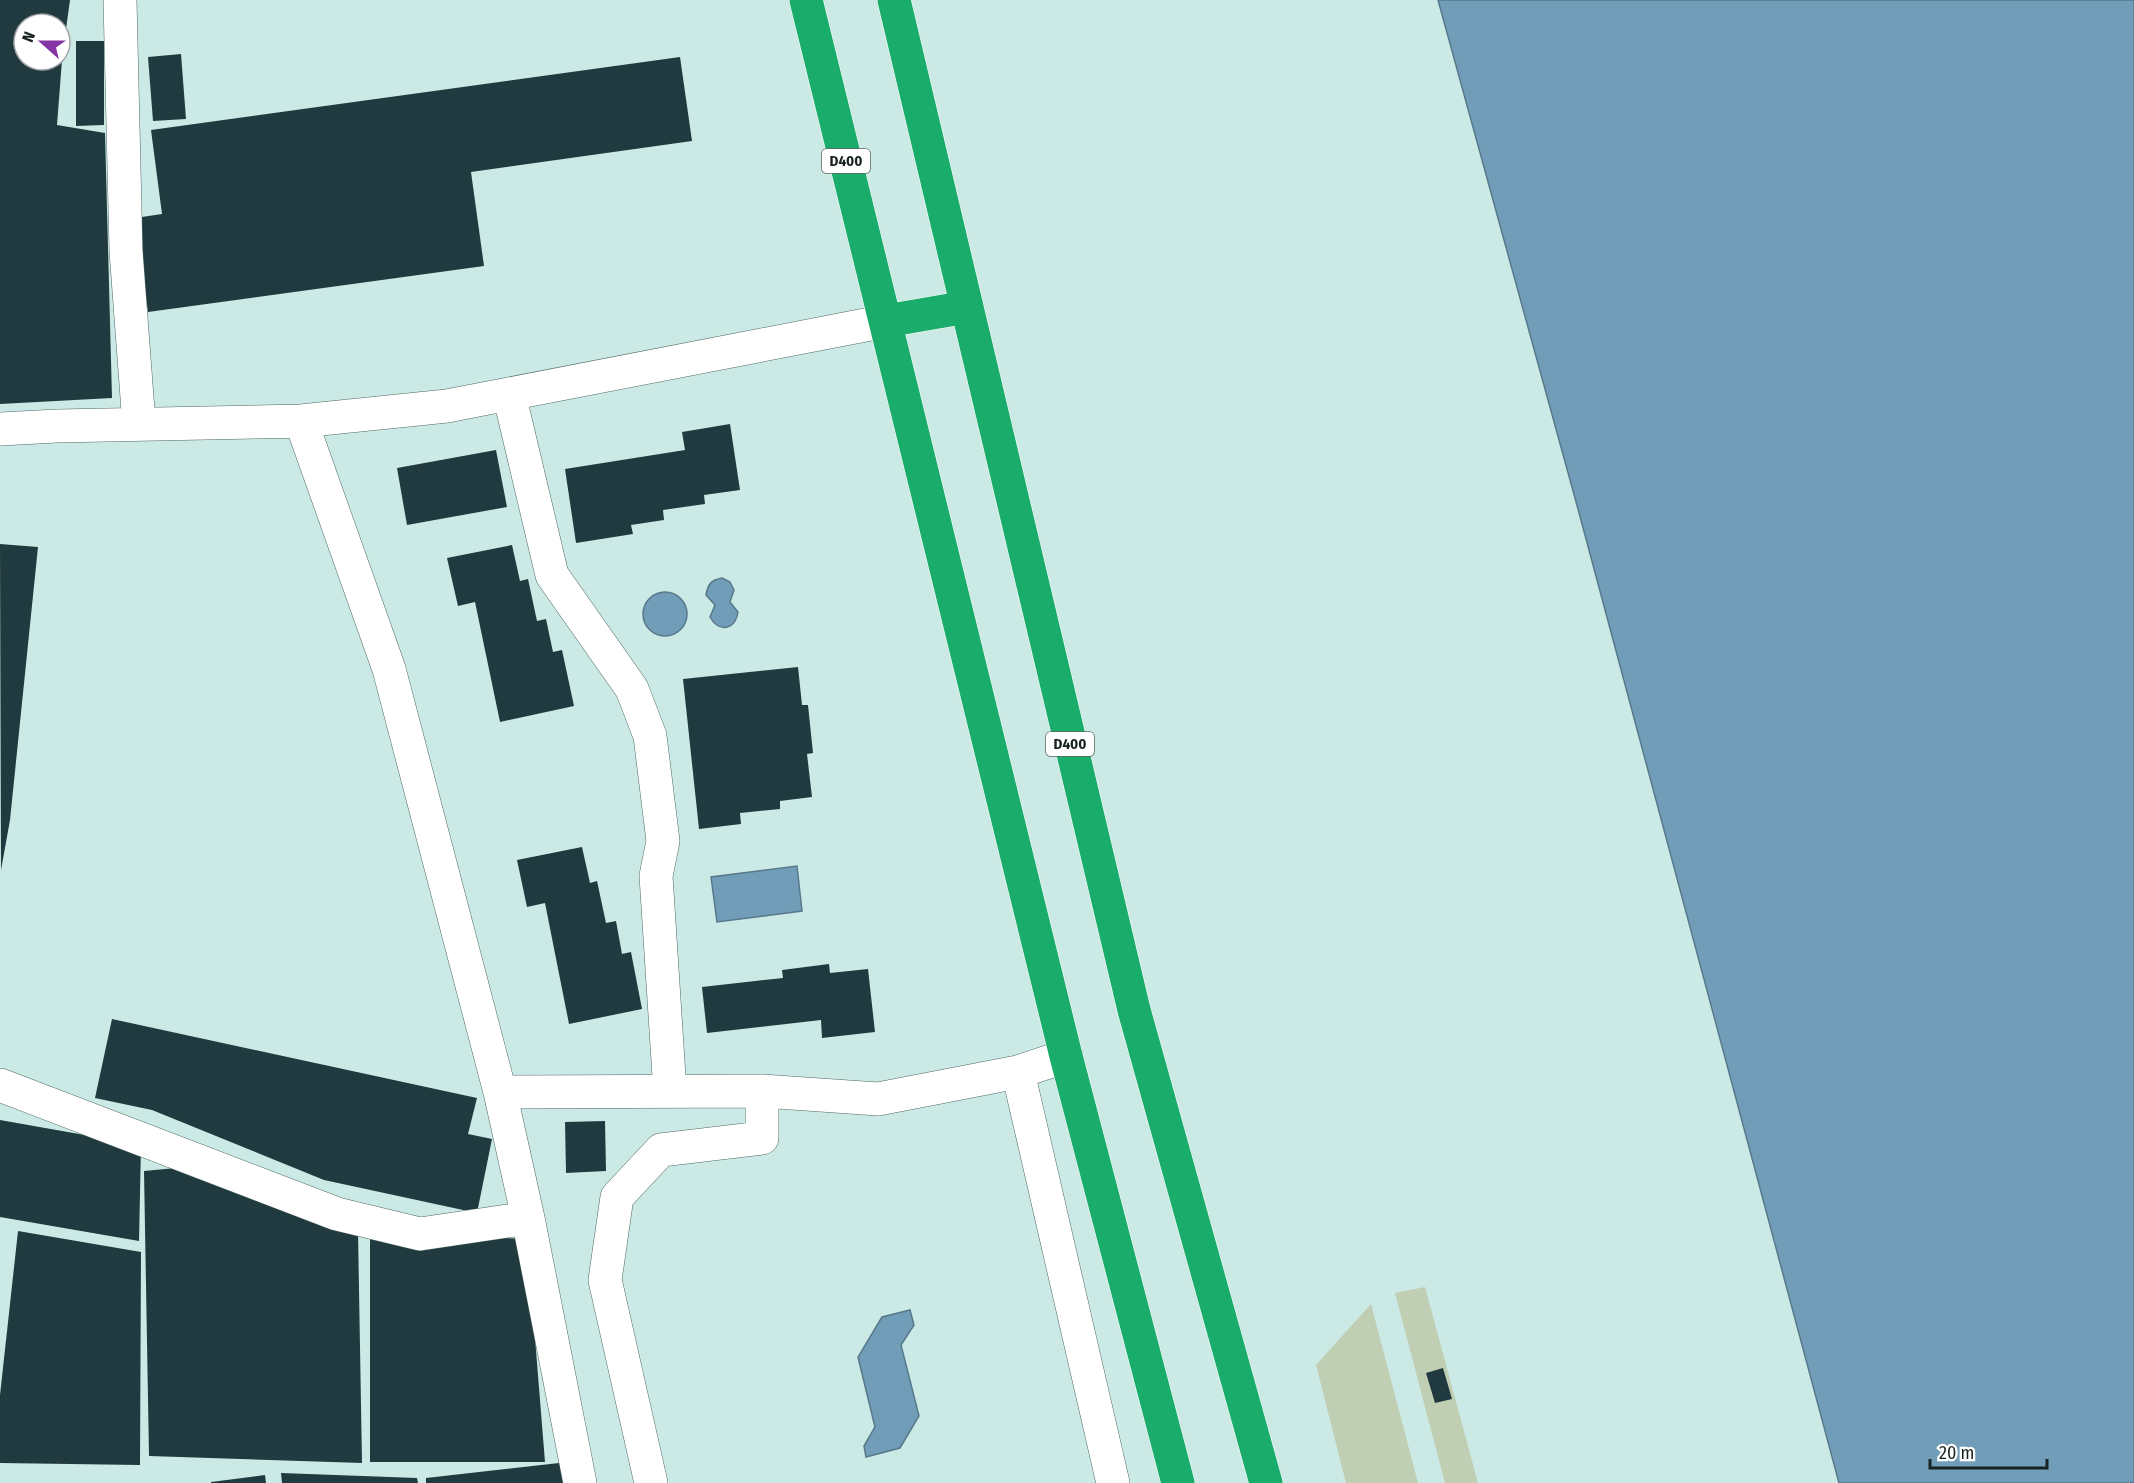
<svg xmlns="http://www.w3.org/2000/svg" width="2134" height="1483" font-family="'Fira Sans Condensed',sans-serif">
<rect width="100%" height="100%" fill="#cceae5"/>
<path fill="#c0ceb4" d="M 1425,1287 L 1478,1483 L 1445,1483 L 1395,1293 Z
M 1371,1304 L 1418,1483 L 1346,1483 L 1316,1365 Z"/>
<path fill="#719db8" stroke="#57798b" stroke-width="1.5" d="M 1438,0 L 2134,0 L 2134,1483 L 1839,1483 L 1578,509 Z
M 722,578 L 730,582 L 734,590 L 730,602 L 738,612 C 735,630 719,633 710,617 L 715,605 L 706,595 C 708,584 711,580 722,578 Z
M643 614a22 22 0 1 1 44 0a22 22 0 1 1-44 0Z
M 797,866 L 802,911 L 717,922 L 711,877 Z
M 910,1310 L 914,1325 L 901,1345 L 919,1416 L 900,1448 L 866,1457 L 864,1446 L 875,1427 L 858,1357 L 882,1317 Z"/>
<path fill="#213a3f" d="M 0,0 L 70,0 L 62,58 L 60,24 L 24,24 L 24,60 L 62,60 L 57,125 L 105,133 L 112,398 L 0,404 Z
M 76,41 L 104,41 L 104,125 L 76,126 Z
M 181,54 L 186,119 L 153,121 L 148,57 Z
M 680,57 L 692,141 L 471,172 L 484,266 L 148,312 L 135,218 L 162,214 L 151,130 Z
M 730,424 L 740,490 L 704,495 L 705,504 L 663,510 L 664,520 L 631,525 L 633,534 L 576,543 L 565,469 L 685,450 L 682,432 Z
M 496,450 L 507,507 L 407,525 L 397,468 Z
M 0,544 L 38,547 L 10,820 L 1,870 Z
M 512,545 L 520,581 L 528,579 L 537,621 L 546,619 L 553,652 L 562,650 L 574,706 L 500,722 L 475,602 L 458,606 L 447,558 Z
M 798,667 L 802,705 L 808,705 L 813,753 L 807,754 L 812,797 L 780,801 L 780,809 L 740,813 L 741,824 L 699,829 L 683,679 Z
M 582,847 L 590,883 L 597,881 L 606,923 L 616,921 L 622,954 L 631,952 L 642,1009 L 569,1024 L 545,903 L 527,907 L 517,860 Z
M 829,964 L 830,973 L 868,969 L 875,1032 L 822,1038 L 821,1020 L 707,1033 L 702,987 L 783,978 L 782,970 Z
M 112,1019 L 477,1098 L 468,1134 L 492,1139 L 477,1213 L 324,1180 L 152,1110 L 95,1098 Z
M 0,1120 L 141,1145 L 139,1241 L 0,1217 Z
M 605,1121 L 606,1171 L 566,1173 L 565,1122 Z
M 197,1166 L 358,1231 L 362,1463 L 149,1456 L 144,1171 Z
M 18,1231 L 141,1252 L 140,1465 L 0,1463 L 0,1395 Z
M 370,1232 L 527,1239 L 545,1462 L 370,1462 Z
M 1443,1368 L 1452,1399 L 1435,1403 L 1426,1373 Z
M 568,1462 L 570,1483 L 426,1483 L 426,1478 Z
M 281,1473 L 417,1478 L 418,1483 L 282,1483 Z
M 265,1475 L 266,1483 L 211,1483 L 211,1482 Z"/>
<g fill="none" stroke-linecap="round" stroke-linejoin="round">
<defs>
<path id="minor" d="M 120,0 L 126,251 L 139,424
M 509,394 L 552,575 L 632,689 L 650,736 L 663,841 L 656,876 L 670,1092
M 301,421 L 389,669 L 500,1092 L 528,1218 L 580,1483
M 0,429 L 57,426 L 301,421 L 447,406 L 886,321
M 1018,1072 L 1113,1483
M 0,1085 L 337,1214 L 420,1234 L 528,1218
M 500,1092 L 762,1091 L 878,1099 L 1018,1072 L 1066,1056
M 651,1483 L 605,1280 L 617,1197 L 661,1150 L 762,1138 L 762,1091"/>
<path id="highway" d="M 806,0 L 1066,1056 L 1178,1483
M 894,0 L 1134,1010 L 1266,1483
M 886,321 L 967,307"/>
</defs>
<use href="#minor" stroke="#4f6964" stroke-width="34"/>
<use href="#highway" stroke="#fff" stroke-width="34"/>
<use href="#minor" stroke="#fff" stroke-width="33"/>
<use href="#highway" stroke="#1aac6b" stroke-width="33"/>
</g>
<g text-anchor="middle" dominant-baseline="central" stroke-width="6" stroke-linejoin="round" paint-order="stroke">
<g fill="#fff" stroke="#5e6664" stroke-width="1.5">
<rect x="822" y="149" width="48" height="24" rx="4.5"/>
<rect x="1046" y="732" width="48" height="24" rx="4.5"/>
</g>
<g font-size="15" font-weight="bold" fill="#192422">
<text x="846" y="161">D400</text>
<text x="1070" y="744">D400</text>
</g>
</g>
<g transform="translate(42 42) rotate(291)"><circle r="28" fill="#ffffff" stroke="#a3a7a7" stroke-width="1.5"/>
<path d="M0-4.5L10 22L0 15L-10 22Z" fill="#8535a4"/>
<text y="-9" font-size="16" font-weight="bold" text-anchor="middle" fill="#192422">N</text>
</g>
<path d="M1930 1459v9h117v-9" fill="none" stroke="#192422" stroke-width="3"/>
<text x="1939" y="1459" font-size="18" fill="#192422" stroke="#ffffff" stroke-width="4.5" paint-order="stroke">20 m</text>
</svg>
